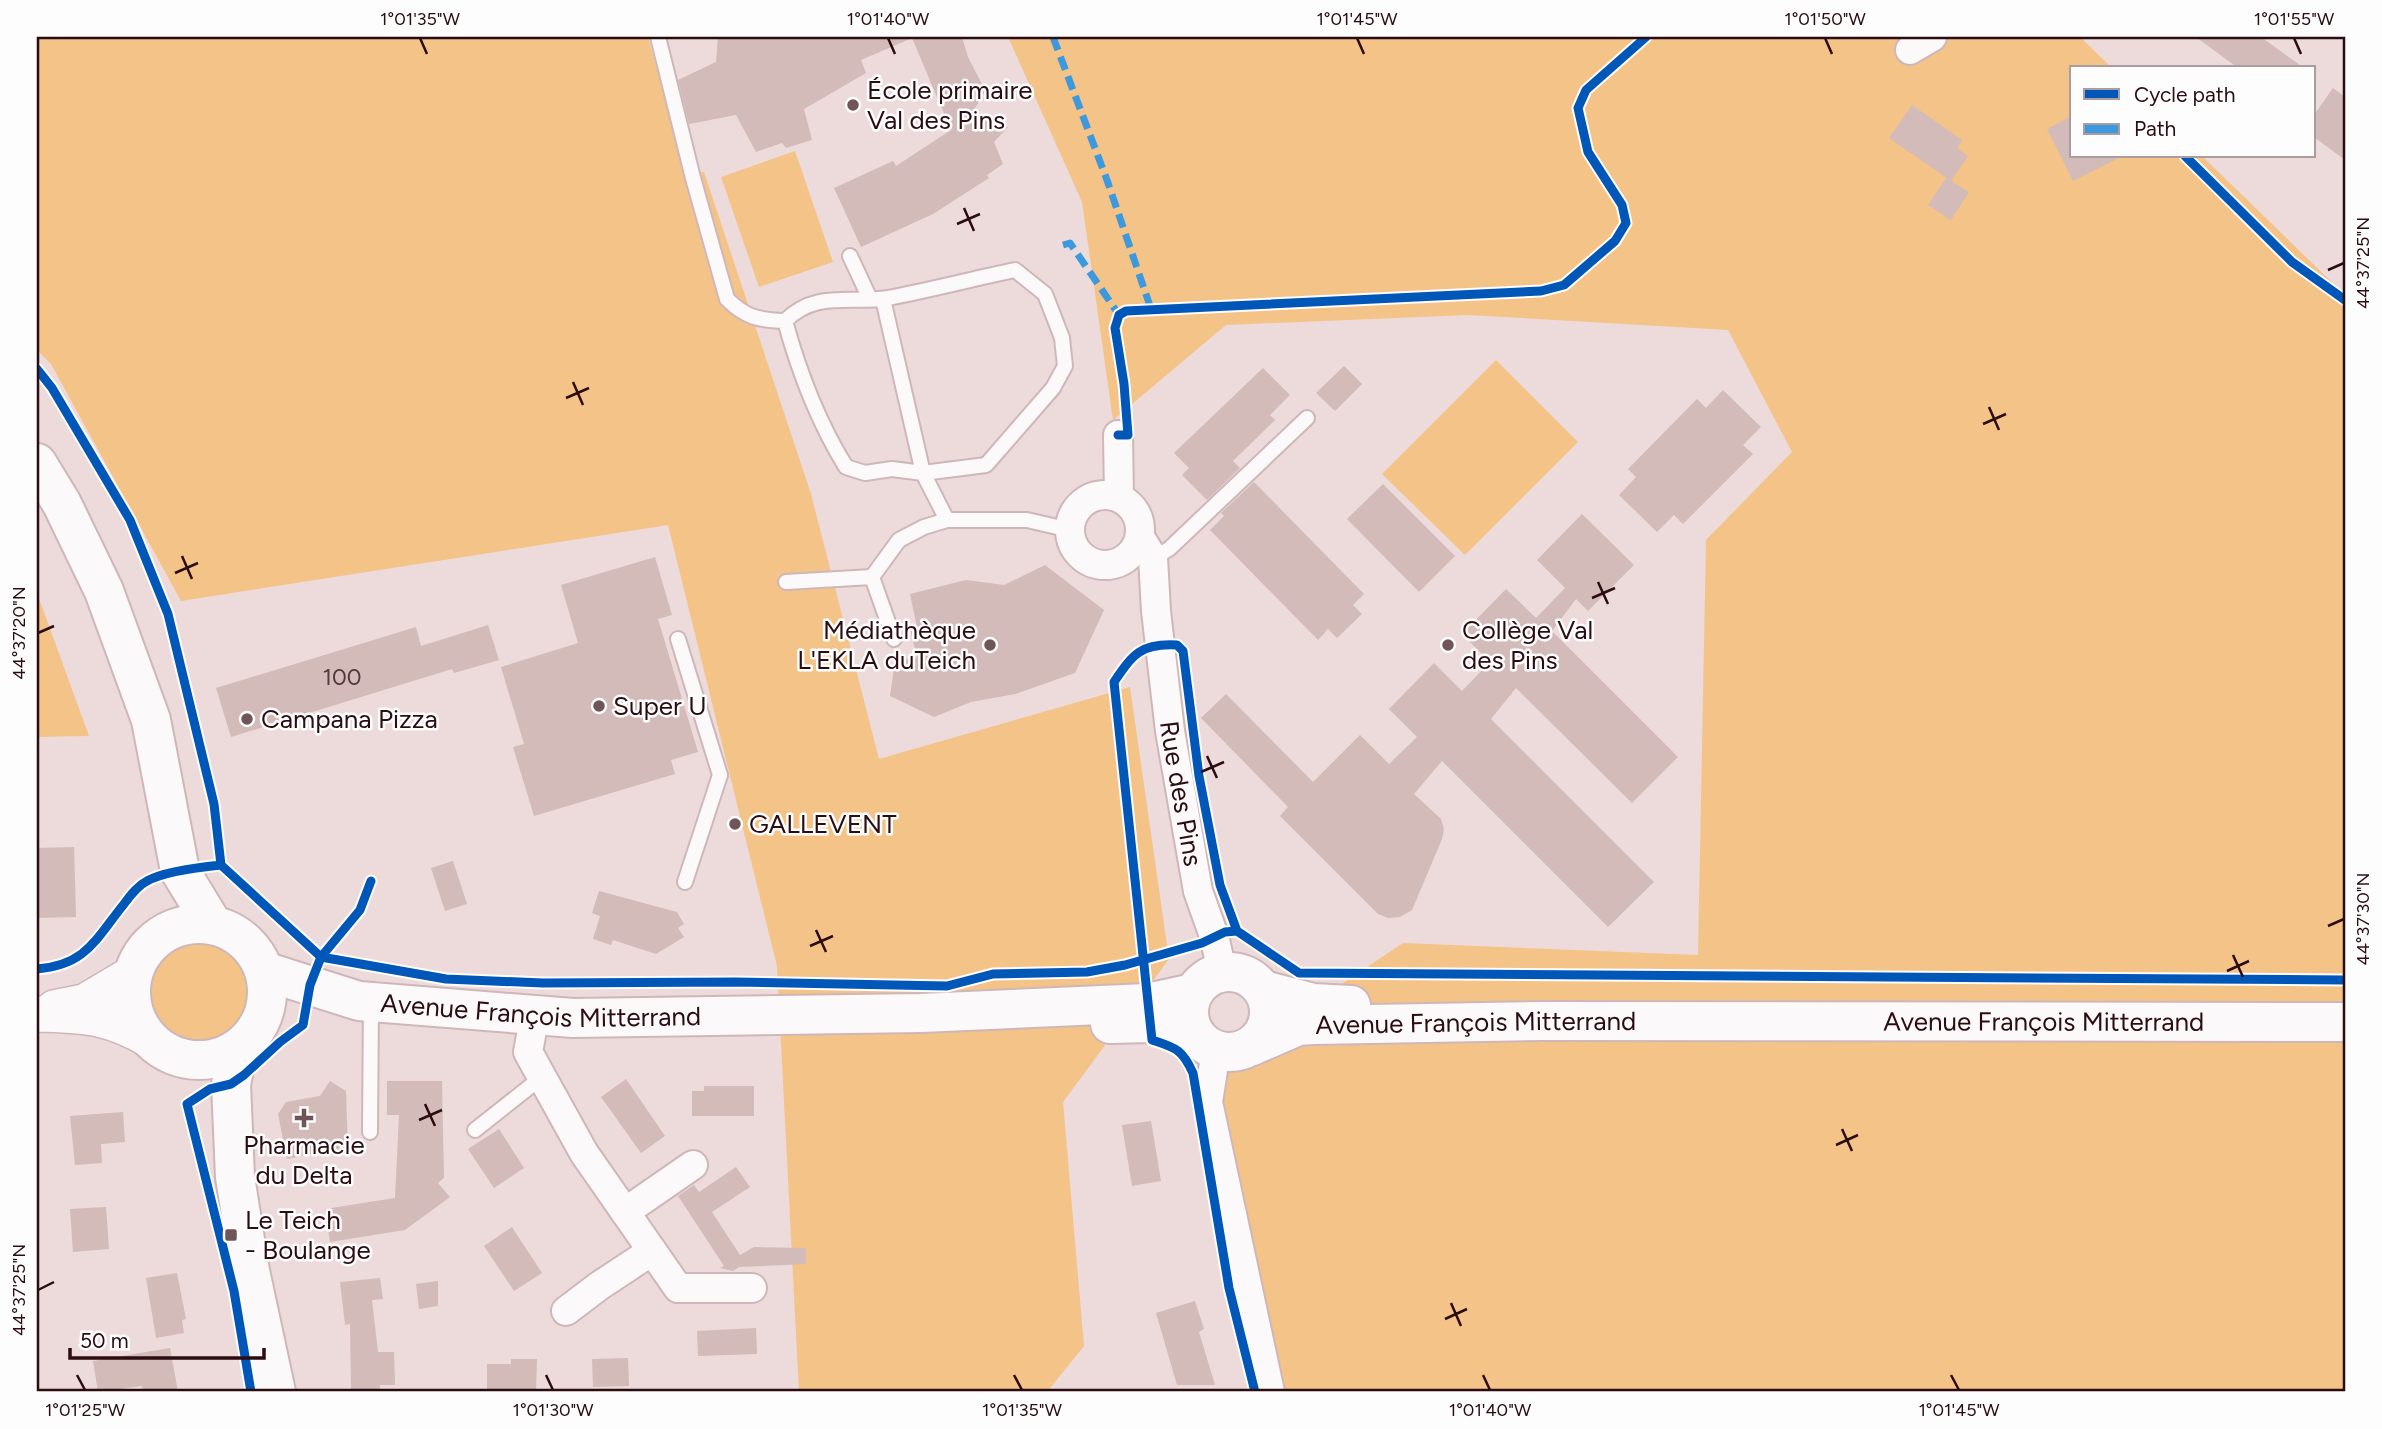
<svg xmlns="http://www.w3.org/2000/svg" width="2382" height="1429" font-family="Figtree,sans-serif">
<rect width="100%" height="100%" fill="#eddadb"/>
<path fill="#f4c388" d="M 37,37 L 648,37 L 686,174 L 704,172 L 811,494 L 879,759 L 1130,687 L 1169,959 L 1063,1102 L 1084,1346 L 1047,1392 L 799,1392 L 777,966 L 668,525 L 181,601 L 51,364 L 37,350 Z
M 1008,37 L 2080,37 L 2112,68 L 2072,68 L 2072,156 L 2202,156 L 2345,295 L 2345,1392 L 1282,1392 L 1188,1086 L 1403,943 L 1698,955 L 1706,540 L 1792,452 L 1728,330 L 1468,315 L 1226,325 L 1113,420 L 1082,202 Z
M 795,151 L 833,262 L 759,287 L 721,177 Z
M 1496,360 L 1578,442 L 1465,555 L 1382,474 Z
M 37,593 L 89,736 L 37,737 Z
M150 991a49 49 0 1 1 98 0a49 49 0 1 1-98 0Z"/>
<path fill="#d2bbb8" d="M 718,37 L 962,37 L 968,57 L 984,88 L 984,93 L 974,110 L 1008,127 L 994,142 L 1003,164 L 987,175 L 989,178 L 933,214 L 861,247 L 834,188 L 893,161 L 896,166 L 951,130 L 912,38 L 861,60 L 866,73 L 804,109 L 812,140 L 786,148 L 782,143 L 756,152 L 736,115 L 689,124 L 678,80 L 716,62 Z
M 2196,37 L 2261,37 L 2304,68 L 2238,68 Z
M 2333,88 L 2345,97 L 2345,160 L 2314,137 L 2314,115 Z
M 1912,105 L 1962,140 L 1957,148 L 1968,156 L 1951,181 L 1889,138 Z
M 2072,116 L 2072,156 L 2123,156 L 2073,181 L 2047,129 Z
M 1946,178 L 1969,192 L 1951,220 L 1928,205 Z
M 1344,366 L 1362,384 L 1335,411 L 1316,393 Z
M 1263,368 L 1290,395 L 1270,415 L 1275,420 L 1233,461 L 1240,468 L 1207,500 L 1182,475 L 1189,468 L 1174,453 Z
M 1723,390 L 1761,427 L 1743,445 L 1753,454 L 1683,524 L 1674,515 L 1657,532 L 1619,495 L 1636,477 L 1628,469 L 1697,399 L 1706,408 Z
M 1254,482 L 1364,594 L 1353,605 L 1362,614 L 1337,638 L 1328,629 L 1318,640 L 1210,530 L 1224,516 L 1221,513 Z
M 1383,484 L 1455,556 L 1419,592 L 1347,519 Z
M 1582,514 L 1634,565 L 1588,611 L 1576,599 L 1552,631 L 1678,757 L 1632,803 L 1516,688 L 1491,719 L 1654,882 L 1608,927 L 1442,761 L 1414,794 L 1441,819 L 1444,829 L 1442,839 L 1412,910 L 1400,917 L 1388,918 L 1378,914 L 1280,816 L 1288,807 L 1201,718 L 1226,694 L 1313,782 L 1360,735 L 1389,764 L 1417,737 L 1389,709 L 1434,663 L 1462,691 L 1490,662 L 1462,634 L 1506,589 L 1536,618 L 1565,588 L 1537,560 Z
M 655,557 L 672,615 L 658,619 L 698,752 L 671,760 L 675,774 L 534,816 L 513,747 L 524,744 L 501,667 L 578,643 L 561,585 Z
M 1045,565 L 1104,610 L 1075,673 L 1015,694 L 971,702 L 934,717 L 890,696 L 895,661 L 917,657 L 910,629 L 917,627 L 910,594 L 966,580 L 1004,585 Z
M 488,625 L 499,660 L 454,673 L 452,669 L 231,737 L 216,688 L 416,627 L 421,646 Z
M 74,847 L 76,917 L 37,918 L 37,848 Z
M 453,861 L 467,904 L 445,911 L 431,868 Z
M 599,891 L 677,912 L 684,924 L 678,928 L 684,937 L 656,954 L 613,940 L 611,945 L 593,939 L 600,916 L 592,913 Z
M 626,1079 L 665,1136 L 641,1153 L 601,1097 Z
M 330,1081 L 346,1091 L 348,1153 L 323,1156 L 322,1152 L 287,1159 L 278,1114 L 286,1102 L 320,1096 Z
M 387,1081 L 442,1081 L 444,1178 L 438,1183 L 450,1197 L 405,1230 L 330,1242 L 325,1209 L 395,1198 L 399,1115 L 387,1115 Z
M 704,1086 L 754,1086 L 754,1116 L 692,1116 L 692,1091 L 704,1091 Z
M 123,1112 L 125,1142 L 101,1144 L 102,1163 L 75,1165 L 70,1116 Z
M 1151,1121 L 1161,1181 L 1132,1186 L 1122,1125 Z
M 499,1129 L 524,1168 L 494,1188 L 468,1149 Z
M 736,1167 L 750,1187 L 712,1212 L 740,1255 L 754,1247 L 806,1248 L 806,1264 L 739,1267 L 733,1271 L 720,1268 L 724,1266 L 678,1196 L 694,1185 L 699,1192 Z
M 106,1207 L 109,1249 L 73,1252 L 70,1209 Z
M 512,1227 L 542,1273 L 514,1291 L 484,1246 Z
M 177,1273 L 186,1319 L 182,1320 L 184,1333 L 156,1338 L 146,1278 Z
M 380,1278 L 383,1299 L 372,1300 L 378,1352 L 394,1352 L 395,1385 L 380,1385 L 380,1392 L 351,1392 L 350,1324 L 345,1325 L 340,1282 Z
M 438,1281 L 438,1306 L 419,1309 L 416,1284 Z
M 1195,1301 L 1204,1329 L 1199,1332 L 1215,1385 L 1177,1385 L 1156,1313 Z
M 756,1328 L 757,1354 L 698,1356 L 697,1331 Z
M 170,1348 L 178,1392 L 143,1392 L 142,1386 L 98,1392 L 93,1361 Z
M 628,1358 L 629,1386 L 593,1387 L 592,1359 Z
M 511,1359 L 537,1359 L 536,1392 L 487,1392 L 487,1364 L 511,1364 Z"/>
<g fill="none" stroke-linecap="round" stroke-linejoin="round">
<defs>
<path id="service" d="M 658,37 L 693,178 L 727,299 C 746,318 759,320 785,321
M 850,256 L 870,299
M 1015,270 L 1045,294 L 1062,338 L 1065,366 L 1053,388 L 986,465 L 923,473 L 892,469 L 865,473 L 846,467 C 818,422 799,372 785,321 C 816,290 850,304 888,298 C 930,290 972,279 1015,270 Z
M 883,299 L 923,473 L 947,520
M 1153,558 L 1169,549 L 1307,418
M 786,582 L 872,577
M 678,639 L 720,775 L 685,882
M 894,639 L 872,577 L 899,540 L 924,527 L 947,520 L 1027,520 L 1070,530
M 475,1130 L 542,1077
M 370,1132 L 371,1004"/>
<g id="minor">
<path d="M 1910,50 L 1932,37"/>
<path d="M 1118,435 L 1119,497"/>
<circle cx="1105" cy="530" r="35"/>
<path id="s1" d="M 1140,537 L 1153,558 L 1156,611 L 1170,731 L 1198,891 L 1214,936 L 1220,962 L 1219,972"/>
<path d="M 535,1014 L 528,1052 L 584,1153 L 678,1288 L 752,1288"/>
<path d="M 1216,1051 L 1208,1102 L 1270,1392"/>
<path d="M 625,1212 L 693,1165"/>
<path d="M 566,1311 L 599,1286 L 652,1251"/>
</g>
<path id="tertiary" d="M 54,1008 L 84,1002 L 133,973
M 37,1014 C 86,1016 106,1015 150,1040"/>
<g id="secondary">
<path d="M 37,463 L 62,504 L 104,591 L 151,720 L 180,871 L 213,925"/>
<circle cx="199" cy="992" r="68"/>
<path id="s2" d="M 264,971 L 359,1001 L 573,1018 L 921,1013 L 1147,1003 L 1193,993"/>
<circle cx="1229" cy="1012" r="40"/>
<path d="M 1263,990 L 1313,1003 L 1351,1005"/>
<path d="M 1110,1024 L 1150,1023 L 1197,1038"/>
<path id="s3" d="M 1252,1046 L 1298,1026 L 1313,1025 L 1543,1021 L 2345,1022"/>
<path d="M 235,1050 L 235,1065 L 231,1084 L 235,1177 L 250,1271 L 276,1392"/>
</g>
</defs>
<use href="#service" stroke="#cfb7b9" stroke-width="18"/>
<use href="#minor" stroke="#cfb7b9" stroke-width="32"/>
<use href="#tertiary" stroke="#cfb7b9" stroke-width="38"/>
<use href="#secondary" stroke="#cfb7b9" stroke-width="42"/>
<use href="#service" stroke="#fcf9fa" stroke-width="14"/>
<use href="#minor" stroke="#fcf9fa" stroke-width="28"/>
<use href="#tertiary" stroke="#fcf9fa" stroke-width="35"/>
<use href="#secondary" stroke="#fcf9fa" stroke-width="38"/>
<path stroke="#3d99de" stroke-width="7" stroke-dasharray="14 7" stroke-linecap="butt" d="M 1053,37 L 1107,180 L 1151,309
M 1063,245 L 1070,243 L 1119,315"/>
<defs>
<path id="cycleway" d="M 2185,156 L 2292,262 L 2345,300
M 37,369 L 52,388 L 130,520 L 168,614 L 214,804 L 221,865
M 1118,435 L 1128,435 L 1124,384 L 1115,328 L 1119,315 L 1126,311 L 1541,291 L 1564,285 L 1615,241 L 1626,223 L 1622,205 L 1588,152 L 1578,108 L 1586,90 L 1646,37
M 1237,931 L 1220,885 L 1199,776 L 1183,651 L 1177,645 C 1141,643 1133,654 1114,682 L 1152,1040 C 1176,1048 1182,1049 1193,1073 L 1229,1288 L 1255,1392
M 37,969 C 86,965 95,940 124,904 C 130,896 137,886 147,881 C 165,871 201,867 221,865 L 321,957 L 446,979 L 543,983 L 736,982 L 947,986 L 993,974 L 1087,972 L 1125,965 L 1202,943 L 1225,932 L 1237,931 L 1299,973 L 2345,980
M 251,1392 L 234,1291 L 187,1104 L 210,1089 L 231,1084 L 244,1075 L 280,1042 L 303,1025 L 310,985 L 321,957 L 360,910 L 371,881"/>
</defs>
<use href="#cycleway" stroke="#fdfdfd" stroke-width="13"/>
<use href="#cycleway" stroke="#0057b8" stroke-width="9"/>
</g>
<path fill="none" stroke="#2b0d11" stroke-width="2.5" d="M 420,38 L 427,54M 888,38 L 895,54M 1357,38 L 1364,54M 1825,38 L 1832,54M 2294,38 L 2301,54M 964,208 L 974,231M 957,224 L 980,214M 2328,270 L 2344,263M 573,382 L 583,405M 566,398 L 589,388M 1989,407 L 1999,430M 1983,424 L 2006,414M 182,556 L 192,579M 175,573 L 198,563M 1598,582 L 1608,604M 1592,598 L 1615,588M 38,633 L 54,626M 1207,756 L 1217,778M 1201,772 L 1224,762M 2328,926 L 2344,919M 816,930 L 826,952M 810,946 L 833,936M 2233,955 L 2243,977M 2227,971 L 2249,961M 425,1104 L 435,1126M 419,1120 L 442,1110M 1842,1129 L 1852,1151M 1836,1145 L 1858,1135M 38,1290 L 54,1282M 1451,1303 L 1461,1326M 1445,1319 L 1467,1309M 77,1375 L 85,1390M 546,1375 L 553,1390M 1014,1375 L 1022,1390M 1483,1375 L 1490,1390M 1951,1375 L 1959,1390"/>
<g fill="#6f5558" stroke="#fdfdfd" stroke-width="2.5">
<circle cx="853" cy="105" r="7"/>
<circle cx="990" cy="645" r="7"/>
<circle cx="1448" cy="645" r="7"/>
<circle cx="599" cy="706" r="7"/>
<circle cx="247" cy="719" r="7"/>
<circle cx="735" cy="824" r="7"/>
<path d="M300.5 1107.5h7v7h7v7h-7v7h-7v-7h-7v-7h7z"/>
<rect x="224" y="1228" width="14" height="14" rx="3.5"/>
</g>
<g text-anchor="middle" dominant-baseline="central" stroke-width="5" stroke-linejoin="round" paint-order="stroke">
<g font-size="23" fill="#55383b">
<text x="342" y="677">100</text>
</g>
<g font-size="26" fill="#2b0d11" stroke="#fdfdfd" text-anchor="start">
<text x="867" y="90">École primaire<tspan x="867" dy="30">Val des Pins</tspan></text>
<text x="976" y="630" text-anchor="end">Médiathèque<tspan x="976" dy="30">L'EKLA duTeich</tspan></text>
<text x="1462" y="630">Collège Val<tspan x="1462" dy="30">des Pins</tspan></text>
<text x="613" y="706">Super U</text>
<text x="261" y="719">Campana Pizza</text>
<text x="749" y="824">GALLEVENT</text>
<text x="304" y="1145" text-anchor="middle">Pharmacie<tspan x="304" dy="30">du Delta</tspan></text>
<text x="245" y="1220">Le Teich<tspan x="245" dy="30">- Boulange</tspan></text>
</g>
<g font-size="26" fill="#2b0d11" stroke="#fdfdfd">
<text stroke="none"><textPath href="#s1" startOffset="262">Rue des Pins</textPath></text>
<text stroke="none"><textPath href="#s2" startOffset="282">Avenue François Mitterrand</textPath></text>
<text stroke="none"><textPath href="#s3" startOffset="796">Avenue François Mitterrand</textPath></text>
<text stroke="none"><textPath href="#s3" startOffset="228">Avenue François Mitterrand</textPath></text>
</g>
</g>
<rect width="2382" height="1429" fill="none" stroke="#fdfdfd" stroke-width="77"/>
<rect x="2070" y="66" width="245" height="91" fill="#fdfdfd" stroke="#a99d9f" stroke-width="2"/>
<rect x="2084" y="89" width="35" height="10" fill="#0057b8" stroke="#a99d9f" stroke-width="2"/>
<text x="2134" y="102" font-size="21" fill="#2b0d11">Cycle path</text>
<rect x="2084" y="124" width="35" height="10" fill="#3d99de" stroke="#a99d9f" stroke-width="2"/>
<text x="2134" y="136" font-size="21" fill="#2b0d11">Path</text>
<path d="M70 1348v10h194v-10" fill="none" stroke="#2b0d11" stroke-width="3.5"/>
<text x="80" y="1348" font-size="21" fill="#2b0d11" stroke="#fdfdfd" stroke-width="5" paint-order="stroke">50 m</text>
<rect x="38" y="38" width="2306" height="1352" fill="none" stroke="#2b0d11" stroke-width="2.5"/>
<g font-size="18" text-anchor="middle" fill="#2b0d11">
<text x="420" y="25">1°01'35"W</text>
<text x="888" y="25">1°01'40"W</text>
<text x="1357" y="25">1°01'45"W</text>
<text x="1825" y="25">1°01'50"W</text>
<text x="2294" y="25">1°01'55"W</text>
<text transform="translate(2363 263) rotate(-90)" y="6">44°37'25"N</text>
<text transform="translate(19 633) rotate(-90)" y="6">44°37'20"N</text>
<text transform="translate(2363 919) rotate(-90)" y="6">44°37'30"N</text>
<text transform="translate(19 1290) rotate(-90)" y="6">44°37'25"N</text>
<text x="85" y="1416">1°01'25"W</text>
<text x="553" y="1416">1°01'30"W</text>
<text x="1022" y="1416">1°01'35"W</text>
<text x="1490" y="1416">1°01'40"W</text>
<text x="1959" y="1416">1°01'45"W</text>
</g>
</svg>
